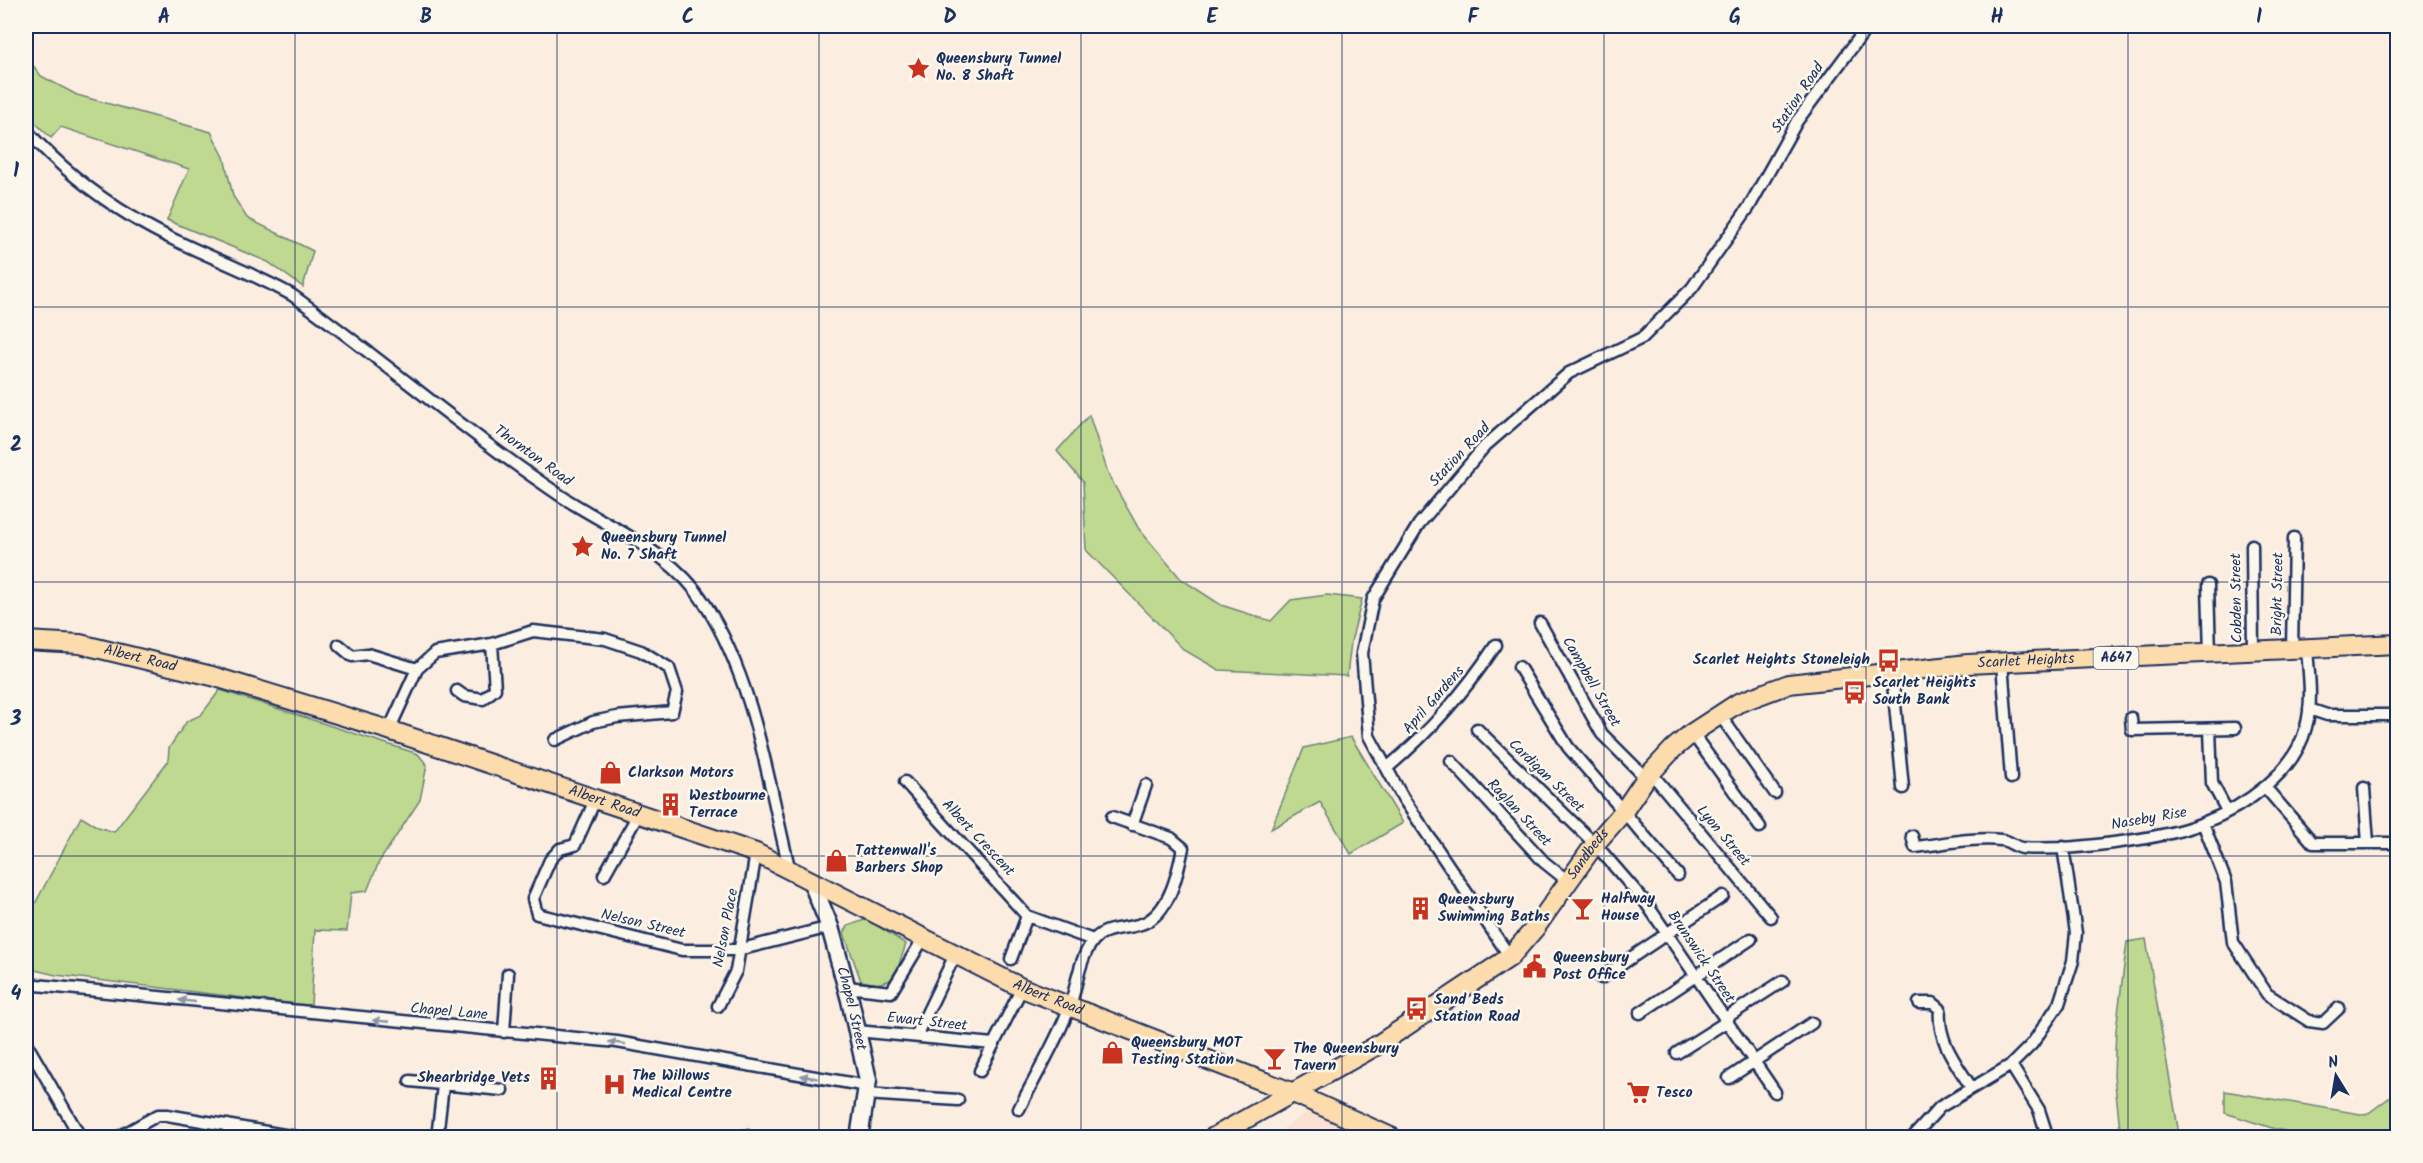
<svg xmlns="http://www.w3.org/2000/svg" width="2423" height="1163" font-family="Kalam,sans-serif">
<rect width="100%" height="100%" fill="#fbede0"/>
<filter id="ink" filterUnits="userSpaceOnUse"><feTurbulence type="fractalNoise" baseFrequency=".0167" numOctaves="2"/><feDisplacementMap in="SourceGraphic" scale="12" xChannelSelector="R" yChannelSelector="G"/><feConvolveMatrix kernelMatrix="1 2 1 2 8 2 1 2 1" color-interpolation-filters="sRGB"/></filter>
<g filter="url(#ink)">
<path fill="#fce1d2" d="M 1311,1109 L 1372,1138 L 1270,1138 Z"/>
<path fill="#bfd990" stroke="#6d8477" stroke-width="1.5" d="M 26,56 L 41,76 L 77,95 L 211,132 L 224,157 L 233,196 L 247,218 L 313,251 L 303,287 L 268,262 L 167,220 L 189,169 L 61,127 L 51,138 L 26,114 Z
M 1089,415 L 1109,476 L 1139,529 L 1181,579 L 1221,605 L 1271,621 L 1291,600 L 1327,595 L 1362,599 L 1351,642 L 1347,676 L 1219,670 L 1184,650 L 1086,550 L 1083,482 L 1057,451 Z
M 220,690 L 418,754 L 427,765 L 420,800 L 379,862 L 367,891 L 351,893 L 347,931 L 315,930 L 311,1006 L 56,975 L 26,968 L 26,921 L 81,817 L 98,827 L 114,832 L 168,761 L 169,748 L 187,721 L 201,715 Z
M 1351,737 L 1403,823 L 1351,854 L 1320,802 L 1271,829 L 1304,748 Z
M 867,919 L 906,944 L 894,979 L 877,984 L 861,981 L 844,933 L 848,926 Z
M 2146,939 L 2178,1128 L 2177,1137 L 2121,1137 L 2114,1075 L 2116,1030 L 2127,942 Z
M 2225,1091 L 2366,1115 L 2397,1092 L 2397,1137 L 2315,1137 L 2275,1129 L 2225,1113 Z"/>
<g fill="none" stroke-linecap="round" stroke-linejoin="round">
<defs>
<path id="street" d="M 26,130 C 57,164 92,193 132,217 C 182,248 240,266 292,295 C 383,360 468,434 561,496 C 611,529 672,551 705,604 C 755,682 768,782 790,871
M 2252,545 L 2253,652
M 2208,585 L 2210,654
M 1540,623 L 1602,734 L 1646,778
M 339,645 L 352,656 L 368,654 L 417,669
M 2292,650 L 2294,538
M 2002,663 L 2011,778
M 1519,667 L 1568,747 L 1678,875
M 1892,673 L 1903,788
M 457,691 L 464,696 L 483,699 L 495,689 L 492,644
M 2309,709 L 2327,715 L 2398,715
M 1720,715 L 1775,793
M 2131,718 L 2132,730 L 2235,728
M 1477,729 L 1595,844 L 1646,903 L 1775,1092
M 2210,729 L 2212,783 L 2227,811
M 389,730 L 417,669 L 435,653 L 492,644 L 533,631 L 605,639 L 641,651 L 669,668 L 677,692 L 672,712 L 617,717 L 593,722 L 555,740
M 1692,733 L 1760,827
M 1451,761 L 1544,862 L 1569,882
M 1387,768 C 1431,731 1464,693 1496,645
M 1652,774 L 1771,917
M 905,782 L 1027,916 L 1011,959
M 2265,787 L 2313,843 L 2393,843
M 2364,788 L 2368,843
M 596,798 L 575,845 L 560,849 L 550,860 L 533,899 L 537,914 L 682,950 L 738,950 L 830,927
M 2203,823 L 2226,882 L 2233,942 L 2267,994 L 2309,1021 L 2323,1023 L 2339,1008
M 1132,825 L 1146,785
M 1912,836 L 1915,847 C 1942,844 1974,837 2001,840 C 2008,840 2015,847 2022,848 C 2066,851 2162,840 2203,823 C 2244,807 2295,773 2306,727 C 2313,702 2309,675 2307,650
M 604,875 L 639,813
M 1027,916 L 1093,940
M 1510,957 L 1403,798 L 1369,736 L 1362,653 L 1373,599 L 1419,524 L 1485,446 L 1569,373 L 1642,338 L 1692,288 L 1749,207 L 1797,121 L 1868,26
M 1601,978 L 1723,896
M 26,984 L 617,1042 L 867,1086
M 847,987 L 891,992 L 923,939
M 1919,1003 L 1933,1003 L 1940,1009 C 1937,1040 1955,1062 1971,1087
M 718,1006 L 736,971 L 756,853
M 1640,1013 L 1751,939
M 1724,1019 L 1783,981
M 857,1031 L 993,1044
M 504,1032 L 508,974
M 916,1036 L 955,955
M 26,1043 L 81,1138
M 1677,1053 L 1726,1022
M 2011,1065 L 2039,1110 L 2048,1138
M 980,1071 L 1022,988
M 1729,1078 L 1812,1023
M 410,1081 L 502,1090
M 865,1094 L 958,1100
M 1019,1109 C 1036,1075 1057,1041 1070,1006 C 1077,985 1079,959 1093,941 C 1106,924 1132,931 1148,921 C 1171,907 1178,872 1183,848 L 1171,838 L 1112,817
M 117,1138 L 158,1115 L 167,1115 L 302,1138
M 227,1138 L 228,1125
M 437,1138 L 443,1085
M 723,1138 L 747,1136
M 1912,1138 L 1940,1107 L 2011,1065 L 2032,1044 L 2059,1004 L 2073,961 L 2076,933 L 2063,847"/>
<g id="secondary">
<path id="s1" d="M 812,883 L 830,927 L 850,1000 L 868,1080 L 859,1138"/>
</g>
<g id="primary">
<path id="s2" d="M 26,641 L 80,644 L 212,676 L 389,730 L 756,853 L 1022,988 L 1291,1092 L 1393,1138"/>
<path id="s3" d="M 1212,1138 L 1376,1046 L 1510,957 L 1536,927 L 1595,844 L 1623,812 L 1646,778 L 1673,749 L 1692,733 L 1738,703 L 1789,684 L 1968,664 L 2398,644"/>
</g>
</defs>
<use href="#street" stroke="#1b2f5e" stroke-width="15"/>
<use href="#secondary" stroke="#1b2f5e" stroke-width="21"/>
<use href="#primary" stroke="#1b2f5e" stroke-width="22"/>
<use href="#street" stroke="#fbf7ec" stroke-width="10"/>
<use href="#secondary" stroke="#fbf7ec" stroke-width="16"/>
<use href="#primary" stroke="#fcdcac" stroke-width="18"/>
</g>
<defs><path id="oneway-solid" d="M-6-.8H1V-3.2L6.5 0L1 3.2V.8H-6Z" transform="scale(1.5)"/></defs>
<g fill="#8b93a5">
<use href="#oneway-solid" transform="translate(187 1001) rotate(-174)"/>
<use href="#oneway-solid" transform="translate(381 1021) rotate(-175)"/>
<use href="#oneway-solid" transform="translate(617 1043) rotate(-172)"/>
<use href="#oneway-solid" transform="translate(809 1077) rotate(-170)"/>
</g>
</g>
<path fill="none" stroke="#1b2f5e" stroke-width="1.5" stroke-opacity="0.55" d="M 295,26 L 295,1138M 557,26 L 557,1138M 819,26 L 819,1138M 1081,26 L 1081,1138M 1342,26 L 1342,1138M 1604,26 L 1604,1138M 1866,26 L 1866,1138M 2128,26 L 2128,1138M 26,307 L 2398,307M 26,582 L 2398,582M 26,856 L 2398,856"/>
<defs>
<symbol id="sight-bare" viewBox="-9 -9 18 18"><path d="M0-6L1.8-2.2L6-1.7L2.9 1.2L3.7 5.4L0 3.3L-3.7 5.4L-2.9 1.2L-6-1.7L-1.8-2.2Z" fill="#c8321e" stroke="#fbf7ec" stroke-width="2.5" paint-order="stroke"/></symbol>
<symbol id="bus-bare" viewBox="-9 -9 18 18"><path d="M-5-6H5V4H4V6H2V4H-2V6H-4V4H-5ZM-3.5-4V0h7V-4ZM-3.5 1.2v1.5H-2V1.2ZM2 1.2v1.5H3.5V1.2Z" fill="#c8321e" stroke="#fbf7ec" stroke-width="2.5" paint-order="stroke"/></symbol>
<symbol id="shop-bare" viewBox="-9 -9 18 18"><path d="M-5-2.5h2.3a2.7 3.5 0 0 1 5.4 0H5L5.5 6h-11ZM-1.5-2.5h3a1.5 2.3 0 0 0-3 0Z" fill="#c8321e" stroke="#fbf7ec" stroke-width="2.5" paint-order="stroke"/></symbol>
<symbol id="building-bare" viewBox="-9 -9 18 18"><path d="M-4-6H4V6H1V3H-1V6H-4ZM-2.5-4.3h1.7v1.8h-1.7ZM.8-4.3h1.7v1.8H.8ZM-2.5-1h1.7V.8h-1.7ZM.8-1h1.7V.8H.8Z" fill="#c8321e" stroke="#fbf7ec" stroke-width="2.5" paint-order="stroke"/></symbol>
<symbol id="bar-bare" viewBox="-9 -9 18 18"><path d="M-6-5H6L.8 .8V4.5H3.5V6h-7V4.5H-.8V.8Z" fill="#c8321e" stroke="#fbf7ec" stroke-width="2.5" paint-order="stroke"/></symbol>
<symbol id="civic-bare" viewBox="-9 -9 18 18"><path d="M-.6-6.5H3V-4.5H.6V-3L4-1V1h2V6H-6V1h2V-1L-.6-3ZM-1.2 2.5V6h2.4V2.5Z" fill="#c8321e" stroke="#fbf7ec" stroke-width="2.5" paint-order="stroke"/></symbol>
<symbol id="hospital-bare" viewBox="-9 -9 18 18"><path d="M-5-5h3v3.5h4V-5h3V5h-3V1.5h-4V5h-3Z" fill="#c8321e" stroke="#fbf7ec" stroke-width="2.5" paint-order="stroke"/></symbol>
<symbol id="supermarket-bare" viewBox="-9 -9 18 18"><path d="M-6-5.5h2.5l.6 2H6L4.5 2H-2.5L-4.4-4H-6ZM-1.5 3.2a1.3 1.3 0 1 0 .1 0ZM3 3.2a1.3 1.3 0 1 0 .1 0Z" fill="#c8321e" stroke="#fbf7ec" stroke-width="2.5" paint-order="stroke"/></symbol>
</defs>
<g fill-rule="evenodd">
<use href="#sight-bare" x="902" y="52" width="33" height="33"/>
<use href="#sight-bare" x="566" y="530" width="33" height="33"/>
<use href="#bus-bare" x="1872" y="644" width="33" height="33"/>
<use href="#bus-bare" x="1838" y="676" width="33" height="33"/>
<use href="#shop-bare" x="594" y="756" width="33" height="33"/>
<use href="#building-bare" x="654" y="788" width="33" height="33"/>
<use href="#shop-bare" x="820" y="844" width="33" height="33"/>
<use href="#bar-bare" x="1566" y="892" width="33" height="33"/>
<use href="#building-bare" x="1404" y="892" width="33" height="33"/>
<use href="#civic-bare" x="1518" y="950" width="33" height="33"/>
<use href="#bus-bare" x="1400" y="992" width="33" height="33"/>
<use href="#shop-bare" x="1096" y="1036" width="33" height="33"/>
<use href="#bar-bare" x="1258" y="1042" width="33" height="33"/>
<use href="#building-bare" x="532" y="1062" width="33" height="33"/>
<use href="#hospital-bare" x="598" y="1068" width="33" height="33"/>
<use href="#supermarket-bare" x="1622" y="1076" width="33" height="33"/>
</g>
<g text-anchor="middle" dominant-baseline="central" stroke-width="5" stroke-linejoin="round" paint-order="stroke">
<rect fill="#fbf7ec" stroke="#5e6b89" stroke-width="1.5" x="2093.5" y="647" width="45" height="22" rx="4.5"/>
<g font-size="14" font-weight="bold" fill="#1b2f5e">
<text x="2116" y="658">A647</text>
</g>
<g font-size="15" font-weight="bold" fill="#1b2f5e" stroke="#fbf7ec" text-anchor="start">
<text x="936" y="59">Queensbury Tunnel<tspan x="936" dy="17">No. 8 Shaft</tspan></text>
<text x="601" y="538">Queensbury Tunnel<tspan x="601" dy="17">No. 7 Shaft</tspan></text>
<text x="1870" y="660" text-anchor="end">Scarlet Heights Stoneleigh</text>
<text x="1873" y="683">Scarlet Heights<tspan x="1873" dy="17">South Bank</tspan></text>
<text x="628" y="773">Clarkson Motors</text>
<text x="689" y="796">Westbourne<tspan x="689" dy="17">Terrace</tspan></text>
<text x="855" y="851">Tattenwall's<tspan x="855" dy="17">Barbers Shop</tspan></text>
<text x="1601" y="899">Halfway<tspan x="1601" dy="17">House</tspan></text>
<text x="1438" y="900">Queensbury<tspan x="1438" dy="17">Swimming Baths</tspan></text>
<text x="1553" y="958">Queensbury<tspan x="1553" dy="17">Post Office</tspan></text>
<text x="1434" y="1000">Sand Beds<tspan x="1434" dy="17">Station Road</tspan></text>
<text x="1131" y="1043">Queensbury MOT<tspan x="1131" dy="17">Testing Station</tspan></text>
<text x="1293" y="1049">The Queensbury<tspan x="1293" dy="17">Tavern</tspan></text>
<text x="632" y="1076">The Willows<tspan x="632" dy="17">Medical Centre</tspan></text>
<text x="530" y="1078" text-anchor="end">Shearbridge Vets</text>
<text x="1656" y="1093">Tesco</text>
</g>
<g font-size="15" fill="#1b2f5e" stroke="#fbf7ec">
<text transform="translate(1798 98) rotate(-56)">Station Road</text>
<text transform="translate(1460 455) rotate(-47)">Station Road</text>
<text transform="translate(533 456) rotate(36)">Thornton Road</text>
<text transform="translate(2278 594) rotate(-89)">Bright Street</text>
<text transform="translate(2237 598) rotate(-91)">Cobden Street</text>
<text stroke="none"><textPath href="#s2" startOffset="116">Albert Road</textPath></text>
<text stroke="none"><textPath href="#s3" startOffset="986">Scarlet Heights</textPath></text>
<text transform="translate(1591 682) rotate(60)">Campbell Street</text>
<text transform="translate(1434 700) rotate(-49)">April Gardens</text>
<text transform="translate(1546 776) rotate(44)">Cardigan Street</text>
<text stroke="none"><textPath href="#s2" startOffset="602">Albert Road</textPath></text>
<text transform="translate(1519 813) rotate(47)">Raglan Street</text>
<text transform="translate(2149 819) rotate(-10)">Naseby Rise</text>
<text transform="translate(1723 836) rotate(50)">Lyon Street</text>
<text transform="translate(978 838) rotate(47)">Albert Crescent</text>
<text stroke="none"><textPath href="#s3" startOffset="478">Sandbeds</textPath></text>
<text transform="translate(643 924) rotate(13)">Nelson Street</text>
<text transform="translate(726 928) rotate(-79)">Nelson Place</text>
<text transform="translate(1701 957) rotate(56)">Brunswick Street</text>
<text stroke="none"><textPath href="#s2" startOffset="1088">Albert Road</textPath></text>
<text stroke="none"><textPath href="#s1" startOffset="132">Chapel Street</textPath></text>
<text transform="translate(449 1012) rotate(5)">Chapel Lane</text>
<text transform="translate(927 1022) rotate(6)">Ewart Street</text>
</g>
</g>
<rect width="2423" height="1163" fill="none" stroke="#fbf7ec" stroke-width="66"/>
<g transform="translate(2336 1076) rotate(349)" stroke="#fbf7ec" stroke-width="4.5" paint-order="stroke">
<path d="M0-4.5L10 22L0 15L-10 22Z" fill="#1b2f5e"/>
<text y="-9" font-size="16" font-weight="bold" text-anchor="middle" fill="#1b2f5e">N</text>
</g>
<rect x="33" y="33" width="2357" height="1097" fill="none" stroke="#1b2f5e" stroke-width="2"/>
<g font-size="20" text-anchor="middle" font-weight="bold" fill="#1b2f5e">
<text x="164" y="23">A</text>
<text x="426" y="23">B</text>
<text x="688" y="23">C</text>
<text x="950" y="23">D</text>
<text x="1212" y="23">E</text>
<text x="1473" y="23">F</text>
<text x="1735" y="23">G</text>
<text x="1997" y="23">H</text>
<text x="2259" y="23">I</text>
<text x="16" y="177">1</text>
<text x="16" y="451">2</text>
<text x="16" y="725">3</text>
<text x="16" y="1000">4</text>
</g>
</svg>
